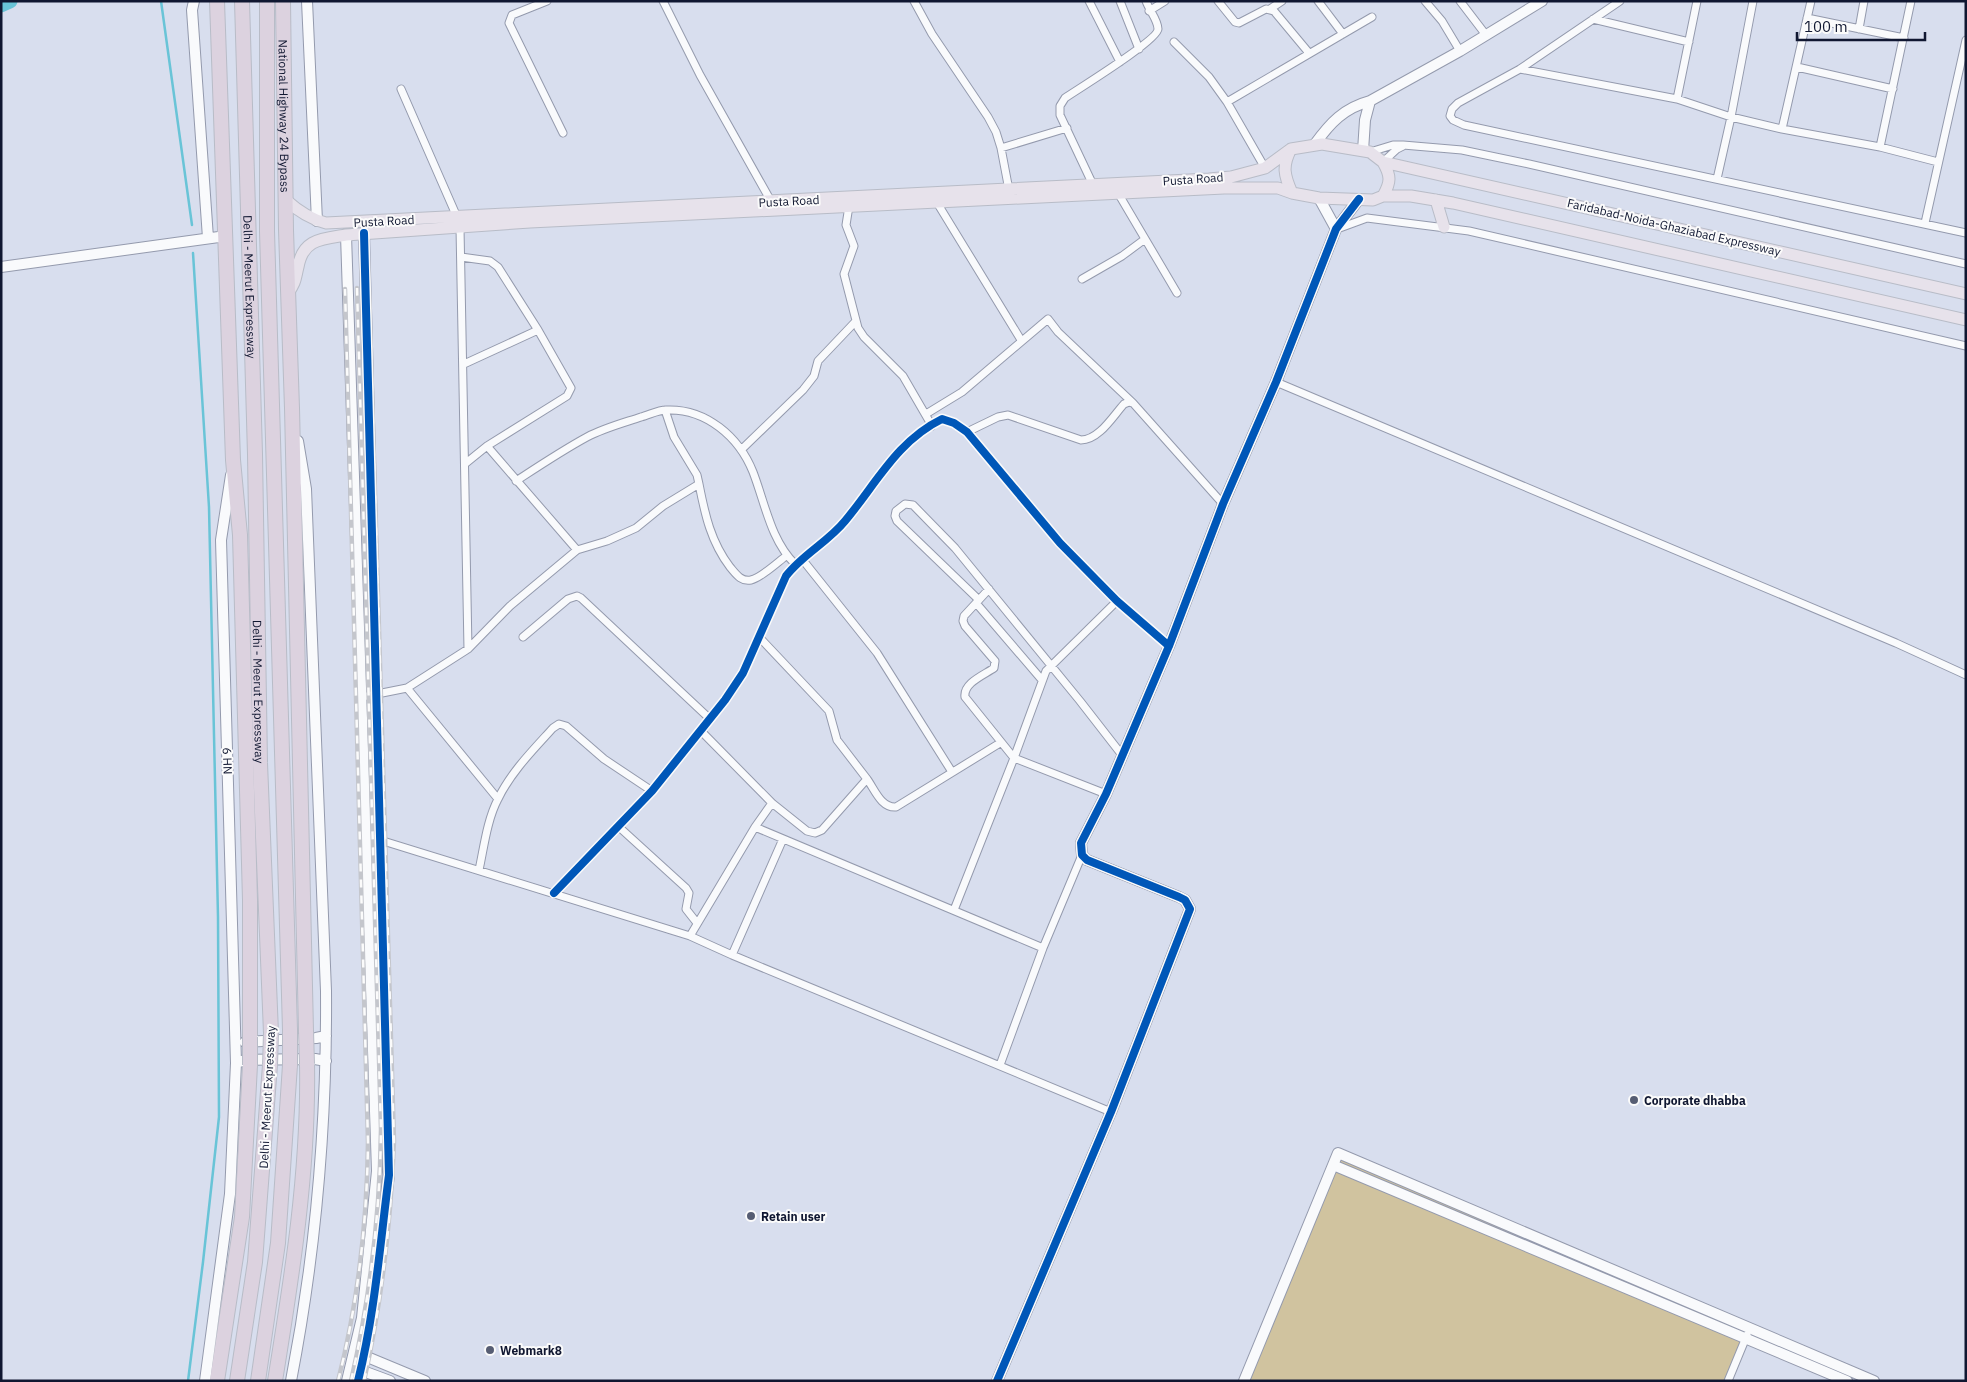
<svg xmlns="http://www.w3.org/2000/svg" width="1967" height="1382" font-family="'IBM Plex Sans',sans-serif">
<rect width="100%" height="100%" fill="#d8deee"/>
<path fill="#d0c39f" d="M 1338,1153 L 1745,1338 L 1728,1381 L 1245,1381 Z"/>
<g fill="none" stroke-linecap="round" stroke-linejoin="round">
<path stroke="#69c4d7" stroke-width="2.5" d="M 161,1 L 192,225
M 188,1381 L 203,1262 L 219,1117 L 218,917 L 209,507 L 193,253"/>
<path stroke="#69c4d7" stroke-width="15" d="M 1,5 L 10,1"/>
<defs>
<path id="street" d="M 547,1 L 512,15 L 509,23 L 563,133
M 663,1 L 700,75 L 772,203
M 914,1 L 932,34 L 988,117 L 996,132 L 1001,148 L 1009,190
M 1089,1 L 1120,62
M 1120,1 L 1139,49
M 1218,1 L 1235,22 L 1239,23 L 1266,9 L 1274,11 L 1309,53
M 1318,1 L 1343,34
M 1425,1 L 1442,21 L 1460,51
M 1460,1 L 1486,35
M 1620,1 L 1520,69 L 1458,103 L 1452,109 L 1450,116 L 1453,120 L 1464,125 L 1966,233
M 1811,1 L 1782,129 L 1880,147 L 1938,162
M 1270,9 L 1282,1
M 1149,11 L 1165,1
M 1807,18 L 1904,38
M 1593,19 L 1689,42
M 1859,29 L 1864,1
M 1174,42 L 1209,77 L 1227,102 L 1265,168
M 1797,67 L 1893,89
M 1520,69 L 1677,99 L 1731,117 L 1782,129
M 401,89 L 457,217
M 1677,99 L 1697,1
M 1227,102 L 1372,17
M 1880,147 L 1911,1
M 1001,148 L 1067,128
M 1370,152 L 1393,145 L 1403,145 L 1462,150 L 1529,164 L 1966,264
M 1383,162 L 1397,149 L 1403,146
M 1717,179 L 1731,117 L 1753,1
M 1094,187 L 1060,115 L 1060,106 L 1065,98 C 1078,89 1158,40 1158,29 C 1158,20 1149,10 1146,1
M 1118,193 L 1177,293
M 936,201 L 1021,340
M 849,206 L 846,225 L 854,246 L 844,274 L 858,328 L 864,337 L 903,376 L 932,426
M 1925,223 L 1966,40
M 460,228 L 468,649
M 1337,229 L 1367,218 L 1469,231 L 1966,346
M 461,257 L 490,261 L 498,267 L 538,330 L 571,388 L 567,396 L 487,446 L 466,463
M 1082,279 L 1122,256 L 1145,239
M 464,364 L 538,330
M 1276,382 L 1896,643 L 1966,675
M 926,414 L 962,392 L 1048,319 L 1058,332 L 1133,403
M 967,432 L 998,417 L 1008,415 L 1081,440 C 1099,440 1113,416 1124,404 L 1129,402 L 1133,403 L 1223,504
M 742,449 L 803,390 L 814,376 L 818,361 L 856,321
M 516,481 C 539,466 563,450 587,437 C 604,428 623,423 641,417 C 649,415 658,410 666,410 C 706,408 739,437 753,472 C 765,503 771,541 795,564
M 699,484 C 705,515 711,542 730,567 C 736,574 741,582 751,580 C 761,578 778,562 786,556
M 577,550 L 607,541 L 636,528 L 663,506 L 699,484 L 697,475 L 674,437 L 665,410
M 802,559 L 877,653 L 952,772
M 989,589 L 964,616 L 963,621 L 965,626 L 995,661 L 994,668 C 984,675 963,683 965,697 L 1014,758 L 1106,794
M 979,600 L 897,521 L 895,516 L 896,511 L 905,504 L 913,505 L 955,548 L 1080,701 L 1122,755
M 976,603 L 1042,680
M 523,637 L 568,599 L 577,596 L 581,598 L 710,719
M 760,638 L 829,711 L 837,740 L 867,779
M 407,688 L 498,799
M 362,697 L 407,688 L 468,649 L 510,606 L 577,550 L 487,446
M 701,731 L 772,803
M 619,827 L 686,888 L 689,893 L 686,909 L 697,923
M 755,827 L 1043,948
M 367,836 L 690,936 L 732,955 L 1111,1112
M 479,870 C 484,847 487,820 498,799 C 511,772 533,750 553,728 L 559,724 L 566,726 L 604,759 L 652,791
M 554,893 L 652,791 L 725,700 L 743,673 L 786,576 C 803,554 828,542 845,521 C 876,484 897,441 942,419 L 954,423 L 967,432 L 1060,543 L 1117,601 L 1169,646
M 954,910 L 1014,758 L 1046,671 L 1117,601
M 690,936 L 755,827 L 772,803 L 807,831 L 815,833 L 822,830 L 867,779 C 875,790 881,808 896,807 L 1000,743
M 732,955 L 783,839
M 1000,1065 L 1043,948 L 1082,855
M 1728,1381 L 1747,1335"/>
<path id="secondary" d="M 194,1 L 192,10 L 208,238
M 307,1 L 317,221
M 1315,144 C 1330,123 1344,108 1370,101 L 1460,51 L 1542,1
M 1363,151 L 1365,120 L 1370,101
M 1319,198 L 1336,229
M 346,235 L 377,1171 L 362,1318 L 347,1381
M 1,267 L 226,236
M 245,1042 L 316,1038 L 326,1036
M 236,1063 L 245,1060 L 315,1059 L 326,1061
M 1333,1165 L 1847,1381
M 360,1354 L 425,1381
M 355,1368 L 390,1381
M 205,1381 L 230,1194 L 236,1063 L 221,540 L 231,475
M 291,1381 C 316,1252 327,1122 326,991 L 306,489 L 298,441
M 358,1381 C 375,1313 380,1244 389,1175 L 364,233
M 997,1381 L 1111,1112 L 1190,909 L 1185,900 L 1179,897 L 1087,860 L 1082,855 L 1081,843 L 1106,794 L 1169,646 L 1223,504 L 1276,382 L 1336,229 L 1359,199
M 1244,1381 L 1338,1153 L 1874,1381"/>
<path id="primary" d="M 1292,193 C 1284,175 1282,166 1291,149 L 1322,144 L 1370,152 L 1383,162 L 1966,294
M 1383,196 L 1411,196 L 1453,203 L 1966,320
M 286,200 C 298,211 310,219 326,223 L 1209,179 L 1231,177 L 1265,168 L 1291,149
M 1436,200 L 1444,227
M 288,293 C 296,282 295,279 298,267 C 303,239 321,239 346,235 L 530,222 L 1224,188 L 1278,188 L 1292,193 L 1319,198 L 1373,200 L 1383,196 C 1391,182 1391,176 1383,162"/>
<g id="highway">
<path d="M 217,1 L 233,460 L 240,535 L 250,900 L 250,1037"/>
<path id="s1" d="M 242,1 L 255,454 L 260,763 L 271,1033"/>
<path d="M 267,1 L 267,231 L 290,1030"/>
<path id="s2" d="M 283,1 L 286,230 L 292,408 L 306,1031"/>
<path d="M 217,1381 L 242,1217 L 250,1065"/>
<path d="M 237,1381 L 255,1262 L 270,1065"/>
<path d="M 258,1381 L 278,1243 L 290,1065"/>
<path d="M 275,1381 C 292,1276 309,1170 307,1064"/>
</g>
</defs>
<use href="#street" stroke="#949aad" stroke-width="9"/>
<use href="#secondary" stroke="#949aad" stroke-width="12"/>
<use href="#primary" stroke="#b8bcc7" stroke-width="13"/>
<use href="#highway" stroke="#b8bcc7" stroke-width="16"/>
<use href="#street" stroke="#f9fafc" stroke-width="7"/>
<use href="#secondary" stroke="#f9fafc" stroke-width="10"/>
<use href="#primary" stroke="#e7e2eb" stroke-width="11"/>
<use href="#highway" stroke="#dcd2df" stroke-width="14"/>
<defs>
<path id="rail" d="M 338,1381 C 358,1303 367,1223 368,1142 L 345,289
M 351,1381 C 370,1298 380,1215 381,1129 L 357,288
M 364,1381 C 382,1301 391,1222 394,1141 L 369,288"/>
</defs>
<use href="#rail" stroke="#c4c6cc" stroke-width="4.5"/>
<use href="#rail" stroke="#fbfbfb" stroke-width="2.5" stroke-dasharray="8" stroke-linecap="butt"/>
<defs>
<path id="highway-bridge" d="M 306,1031 L 307,1064
M 250,1065 L 250,1037
M 270,1065 L 271,1033
M 290,1065 L 290,1030"/>
</defs>
<use href="#highway-bridge" stroke="#b8bcc7" stroke-width="16" stroke-linecap="butt"/>
<use href="#highway-bridge" stroke="#dcd2df" stroke-width="14"/>
<defs>
<path id="cycleway" d="M 554,893 L 652,791 L 725,700 L 743,673 L 786,576 C 803,554 828,542 845,521 C 876,484 897,441 942,419 L 954,423 L 967,432 L 1060,543 L 1117,601 L 1169,646
M 358,1381 C 375,1313 380,1244 389,1175 L 364,233
M 997,1381 L 1111,1112 L 1190,909 L 1185,900 L 1179,897 L 1087,860 L 1082,855 L 1081,843 L 1106,794 L 1169,646 L 1223,504 L 1276,382 L 1336,229 L 1359,199"/>
</defs>
<use href="#cycleway" stroke="#fbfbfb" stroke-width="11"/>
<use href="#cycleway" stroke="#0057b8" stroke-width="8"/>
</g>
<g fill="#565d73" stroke="#fbfbfb" stroke-width="2">
<circle cx="1634" cy="1100" r="5"/>
<circle cx="751" cy="1216" r="5"/>
<circle cx="490" cy="1350" r="5"/>
</g>
<g text-anchor="middle" dominant-baseline="central" stroke-width="4" stroke-linejoin="round" paint-order="stroke">
<g font-size="12" fill="#101731" stroke="#fbfbfb">
<text stroke="none"><textPath href="#s2" startOffset="115">National Highway 24 Bypass</textPath></text>
<text transform="translate(1193 179) rotate(-4)">Pusta Road</text>
<text transform="translate(789 201) rotate(-3)">Pusta Road</text>
<text transform="translate(384 221) rotate(-3)">Pusta Road</text>
<text transform="translate(1674 227) rotate(13)">Faridabad-Noida-Ghaziabad Expressway</text>
<text stroke="none"><textPath href="#s1" startOffset="286">Delhi - Meerut Expressway</textPath></text>
<text stroke="none"><textPath href="#s1" startOffset="691">Delhi - Meerut Expressway</textPath></text>
<text transform="translate(227 761) rotate(-92)">NH 9</text>
<text transform="translate(267 1097) rotate(-87)">Delhi - Meerut Expressway</text>
</g>
<g font-size="12" font-weight="bold" fill="#101731" stroke="#fbfbfb" text-anchor="start">
<text x="1644" y="1100">Corporate dhabba</text>
<text x="761" y="1216">Retain user</text>
<text x="500" y="1350">Webmark8</text>
</g>
</g>
<rect width="1967" height="1382" fill="none" stroke="#101731" stroke-width="5"/>
<path d="M1797 32v8h128v-8" fill="none" stroke="#101731" stroke-width="2.5"/>
<text x="1804" y="32" font-size="15" fill="#101731" stroke="#fbfbfb" stroke-width="4" paint-order="stroke">100 m</text>
</svg>
